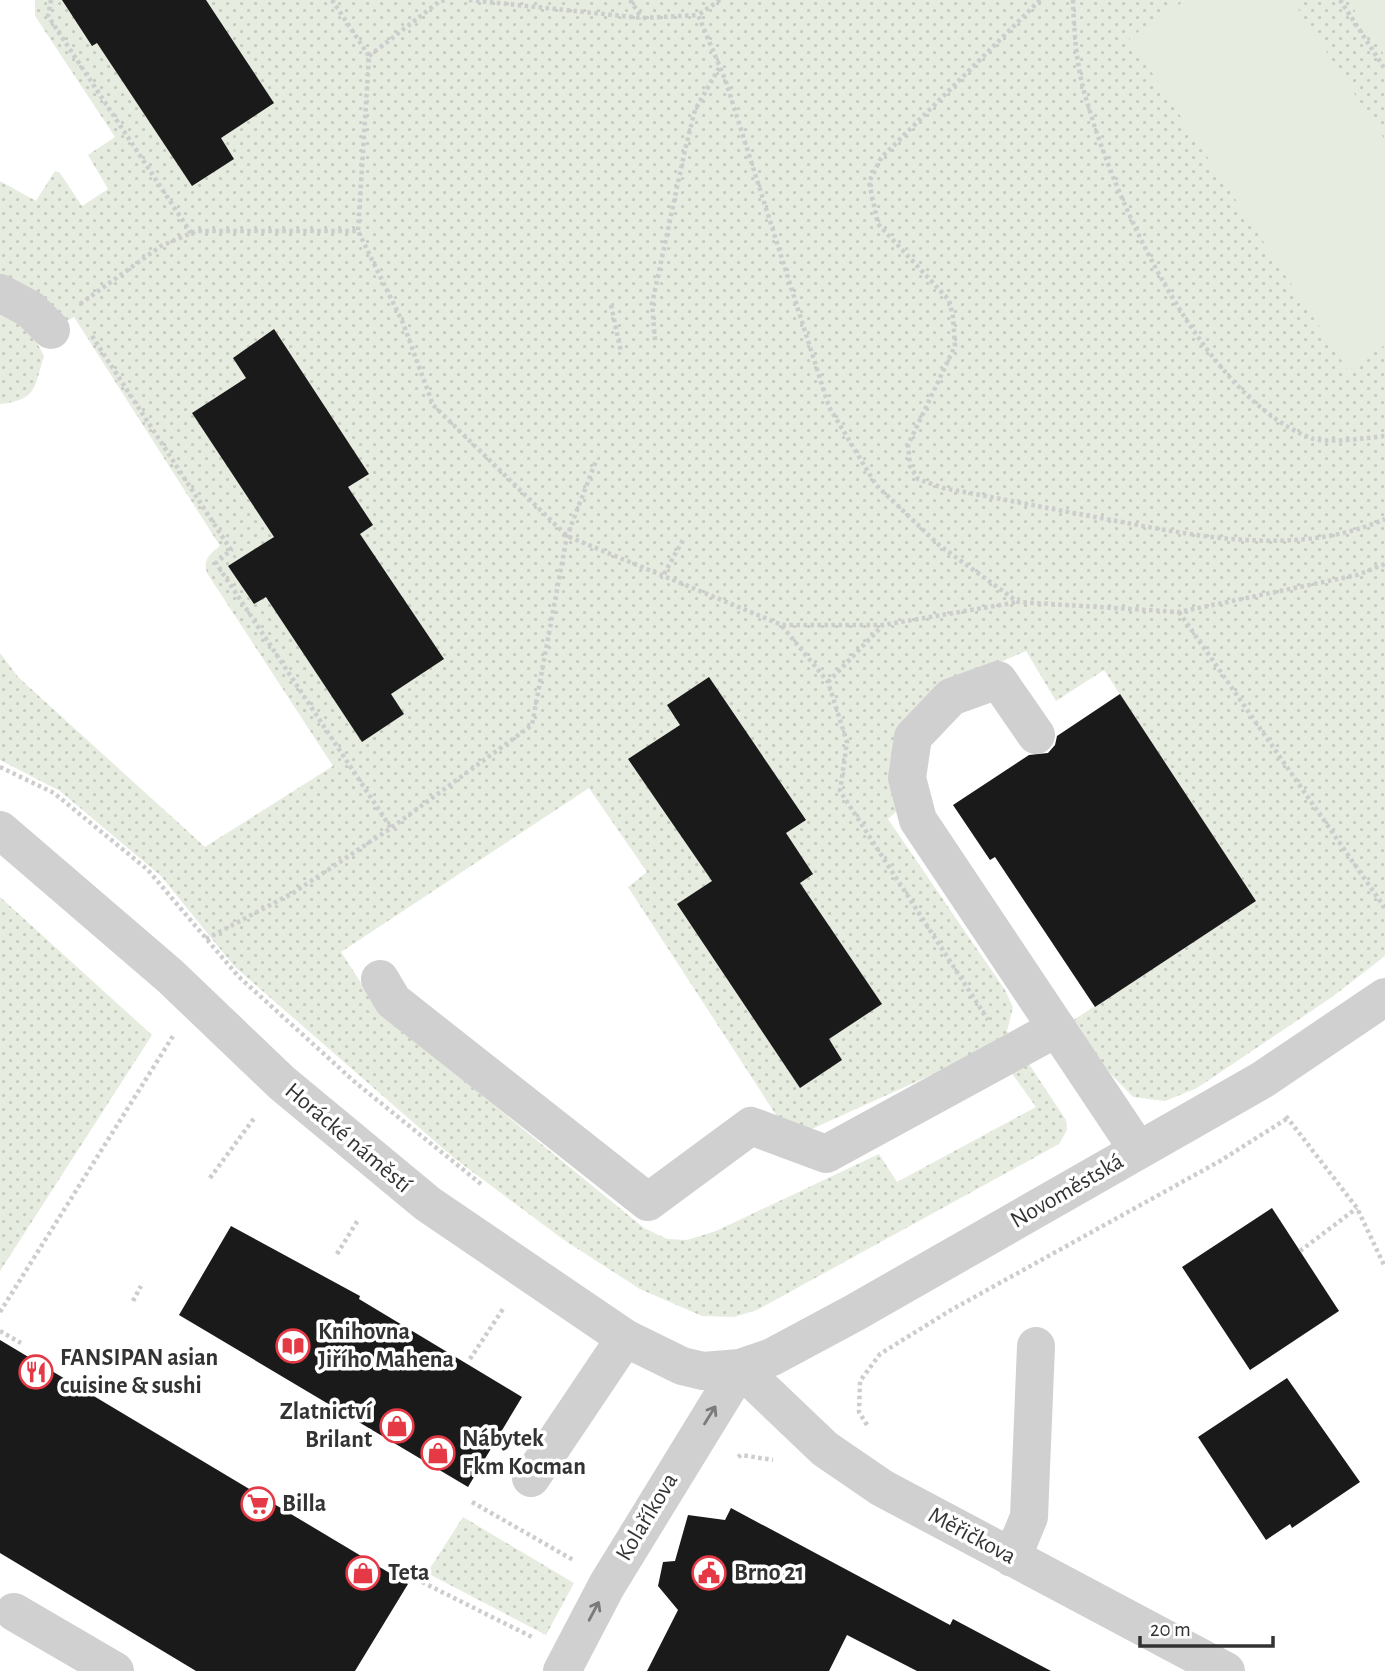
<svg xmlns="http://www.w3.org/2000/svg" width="1385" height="1671" font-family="'Alegreya Sans',sans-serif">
<defs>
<pattern id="grass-dots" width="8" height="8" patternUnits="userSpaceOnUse" patternTransform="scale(1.75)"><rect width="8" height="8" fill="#e6ecdf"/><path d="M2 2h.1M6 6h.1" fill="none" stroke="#c6cbc0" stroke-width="1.8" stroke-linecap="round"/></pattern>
</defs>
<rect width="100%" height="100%" fill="#fff"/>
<path fill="url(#grass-dots)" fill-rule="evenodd" d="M 35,0 L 1385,0 L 1385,956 L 1332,997 L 1197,1088 L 1165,1101 L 1133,1097 L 1104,1067 L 1072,1021 L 1256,901 L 1104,670 L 1056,701 L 1026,651 L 932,691 L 898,810 L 888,819 L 1005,990 L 1013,1007 L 1007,1031 L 1066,1120 L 1067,1130 L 1059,1144 L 757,1310 L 734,1317 L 702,1316 L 640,1289 L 564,1240 L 454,1158 L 234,966 L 161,876 L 60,791 L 0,760 L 0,653 L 18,677 L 205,847 L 333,766 L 207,573 C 203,559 209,555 220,546 L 74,317 L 35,339 L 44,356 C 34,388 37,400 0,404 L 0,181 L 36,201 L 55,171 L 60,173 L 82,206 L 108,189 L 88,155 L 115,137 L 35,16 ZM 589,788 L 647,872 L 628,887 L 780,1121 L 803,1133 L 993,1047 L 1036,1107 L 897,1182 L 879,1154 L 716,1231 L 687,1240 L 667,1239 L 644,1228 L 380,1012 L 341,952 Z
M 0,897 L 152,1035 L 0,1271 Z
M 463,1517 L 574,1583 L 546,1635 L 427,1573 Z"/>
<path fill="#e6ecdf" d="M 1186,0 L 1292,0 L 1385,140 L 1385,345 L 1348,370 L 1129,38 Z
M 1358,0 L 1385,0 L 1385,56 L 1351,5 Z"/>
<path fill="#1a1a1a" d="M 62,0 L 206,0 L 274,103 L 221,138 L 234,159 L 192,186 L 97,43 L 92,46 Z
M 274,329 L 369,474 L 348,487 L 373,525 L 360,534 L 444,659 L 391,694 L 404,714 L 362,742 L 266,597 L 254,604 L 228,566 L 274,537 L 192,413 L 246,378 L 233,358 Z
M 709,677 L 806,820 L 786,833 L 813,874 L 800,883 L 882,1004 L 829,1039 L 842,1060 L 800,1088 L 677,904 L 712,881 L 628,759 L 680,725 L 667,705 Z
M 1120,694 L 1256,901 L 1095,1007 L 995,857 L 990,860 L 953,805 L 1029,755 L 1048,753 L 1055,745 L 1057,736 Z
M 1272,1208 L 1339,1311 L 1250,1370 L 1182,1267 Z
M 231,1226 L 360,1296 L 359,1299 L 522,1397 L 468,1487 L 179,1315 Z
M 0,1340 L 408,1584 L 355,1671 L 196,1671 L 0,1553 Z
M 1287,1378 L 1360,1482 L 1292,1528 L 1290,1524 L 1266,1540 L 1198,1437 Z
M 731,1508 L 950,1625 L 953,1619 L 1051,1671 L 917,1671 L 847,1635 L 829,1671 L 647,1671 L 678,1610 L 658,1586 L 663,1562 L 675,1561 L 688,1515 L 725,1520 Z"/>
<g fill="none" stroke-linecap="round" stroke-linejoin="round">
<path stroke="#cdcdcd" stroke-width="4.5" stroke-dasharray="3.5 3.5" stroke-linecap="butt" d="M 51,0 L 48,16 L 191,233
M 332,0 L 369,56 L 358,231
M 469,0 L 642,18 L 698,15
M 630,0 L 642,18
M 720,0 L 698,15 L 725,79 L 829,407 L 876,485 L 939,545 L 1018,602 L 1179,612 L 1357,575 L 1385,564
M 1040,0 L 881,158 L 869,182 L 878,224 L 949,300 L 953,317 L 955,346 L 908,445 L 910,466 L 918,479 L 943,488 C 997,498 1051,509 1106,519 C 1196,536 1297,558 1385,519
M 1073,0 C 1074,35 1077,72 1088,105 C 1118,208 1205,398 1311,438 C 1326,444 1367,438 1385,436
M 1340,0 L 1385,69
M 369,56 L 440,1 L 448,0
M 80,304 L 161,246 L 196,231 L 358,231 L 403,323 L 433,405 L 567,536 L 782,625 L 883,625 L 1018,602
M 611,305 L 621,352
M 92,336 L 231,550 L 216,563 L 391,828
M 655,340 L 652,304 L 685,150 L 695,110 L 719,68
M 664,574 L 683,540
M 1179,612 L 1385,908
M 782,626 L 828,682 L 847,742 L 840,791 L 988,1020
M 828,682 L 883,625
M 0,767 L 54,793 L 148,870 L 238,976 L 356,1083 L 481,1184
M 206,939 L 293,893 L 391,828 L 532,725 L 567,536 L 596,461
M 1286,1116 L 1357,1208 L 1385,1267
M 210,1178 L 255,1117
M 1300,1251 L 1357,1208
M 337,1254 L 358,1220
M 133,1301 L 141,1286
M 0,1312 L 173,1036
M 0,1331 L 21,1343
M 470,1359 L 503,1309
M 867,1425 L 859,1412 L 860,1381 L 880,1354 L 951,1310 L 1220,1161 L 1288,1118
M 738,1457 L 741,1455 L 773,1460
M 472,1502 L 575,1561
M 422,1582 L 532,1637"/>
<path stroke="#d0d0d0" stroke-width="38" d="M 0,293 L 30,309 L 51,330
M 1036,735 L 998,680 L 951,697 L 913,737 L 907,778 L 918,820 L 1138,1150
M 0,830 L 170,976 L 282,1083 L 428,1204 L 625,1338 L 682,1366 L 703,1371 L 740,1368 L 772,1357 L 854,1313 L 1262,1080 L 1385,997
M 380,979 L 393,1001 L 648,1202 L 751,1126 L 826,1154 L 1057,1028
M 740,1368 L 825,1449 L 882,1488 L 1226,1671
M 531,1478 L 625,1338
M 1012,1558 L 1029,1517 L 1036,1346
M 14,1612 L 115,1671
M 562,1671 L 607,1585 L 740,1368"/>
</g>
<defs><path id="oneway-shaft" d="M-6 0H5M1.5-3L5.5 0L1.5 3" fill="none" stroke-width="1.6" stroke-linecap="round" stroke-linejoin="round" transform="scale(1.75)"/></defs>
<g stroke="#7a7a7a">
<use href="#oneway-shaft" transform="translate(710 1415) rotate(-58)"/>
<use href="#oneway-shaft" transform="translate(594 1611) rotate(-62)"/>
</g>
<defs>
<symbol id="library-ring" viewBox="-11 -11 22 22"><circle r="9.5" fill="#fff" stroke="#e63946" stroke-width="1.5"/><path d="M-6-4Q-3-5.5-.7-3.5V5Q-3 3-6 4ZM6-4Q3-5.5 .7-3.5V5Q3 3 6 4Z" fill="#e63946"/></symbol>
<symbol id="restaurant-ring" viewBox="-11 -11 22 22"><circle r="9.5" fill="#fff" stroke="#e63946" stroke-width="1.5"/><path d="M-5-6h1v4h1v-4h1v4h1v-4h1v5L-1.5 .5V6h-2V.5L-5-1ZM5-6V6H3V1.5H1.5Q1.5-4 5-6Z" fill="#e63946"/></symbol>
<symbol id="shop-ring" viewBox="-11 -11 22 22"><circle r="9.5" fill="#fff" stroke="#e63946" stroke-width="1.5"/><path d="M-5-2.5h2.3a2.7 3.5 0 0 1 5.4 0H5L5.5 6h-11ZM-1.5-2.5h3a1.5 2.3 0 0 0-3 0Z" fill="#e63946"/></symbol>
<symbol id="supermarket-ring" viewBox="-11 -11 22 22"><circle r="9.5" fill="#fff" stroke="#e63946" stroke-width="1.5"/><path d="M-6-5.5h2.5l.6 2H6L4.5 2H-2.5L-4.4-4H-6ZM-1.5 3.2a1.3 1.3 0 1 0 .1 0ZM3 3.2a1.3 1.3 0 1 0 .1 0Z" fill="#e63946"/></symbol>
<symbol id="civic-ring" viewBox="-11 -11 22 22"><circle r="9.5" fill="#fff" stroke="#e63946" stroke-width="1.5"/><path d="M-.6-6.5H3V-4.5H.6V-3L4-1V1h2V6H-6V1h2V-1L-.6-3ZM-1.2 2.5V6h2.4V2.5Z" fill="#e63946"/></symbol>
</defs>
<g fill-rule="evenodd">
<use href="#library-ring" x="274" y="1327" width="38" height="38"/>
<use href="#restaurant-ring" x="17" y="1353" width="38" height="38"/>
<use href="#shop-ring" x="378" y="1407" width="38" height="38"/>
<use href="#shop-ring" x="419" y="1434" width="38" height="38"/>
<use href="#supermarket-ring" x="239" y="1485" width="38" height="38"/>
<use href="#shop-ring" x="344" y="1554" width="38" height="38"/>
<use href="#civic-ring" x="690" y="1554" width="38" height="38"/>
</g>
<g text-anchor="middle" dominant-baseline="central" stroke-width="7" stroke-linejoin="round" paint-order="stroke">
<g font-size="24" fill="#333" stroke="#fff">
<text transform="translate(348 1138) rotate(40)">Horácké náměstí</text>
<text transform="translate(1067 1191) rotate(-30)">Novoměstská</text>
<text transform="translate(647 1517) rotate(-59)">Kolaříkova</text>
<text transform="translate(972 1536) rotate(28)">Měřičkova</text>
</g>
<g font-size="24" font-weight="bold" fill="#333" stroke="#fff" text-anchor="start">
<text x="318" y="1332">Knihovna<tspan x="318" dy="28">Jiřího Mahena</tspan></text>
<text x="60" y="1358">FANSIPAN asian<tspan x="60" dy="28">cuisine &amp; sushi</tspan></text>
<text x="372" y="1412" text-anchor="end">Zlatnictví<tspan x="372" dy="28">Brilant</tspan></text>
<text x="462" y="1439">Nábytek<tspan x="462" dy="28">Fkm Kocman</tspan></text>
<text x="282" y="1504">Billa</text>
<text x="388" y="1573">Teta</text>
<text x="734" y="1573">Brno 21</text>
</g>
</g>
<path d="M1140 1636v10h133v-10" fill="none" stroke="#333333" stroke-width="3.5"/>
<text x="1150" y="1636" font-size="21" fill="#333333" stroke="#ffffff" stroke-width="5" paint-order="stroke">20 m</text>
</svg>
